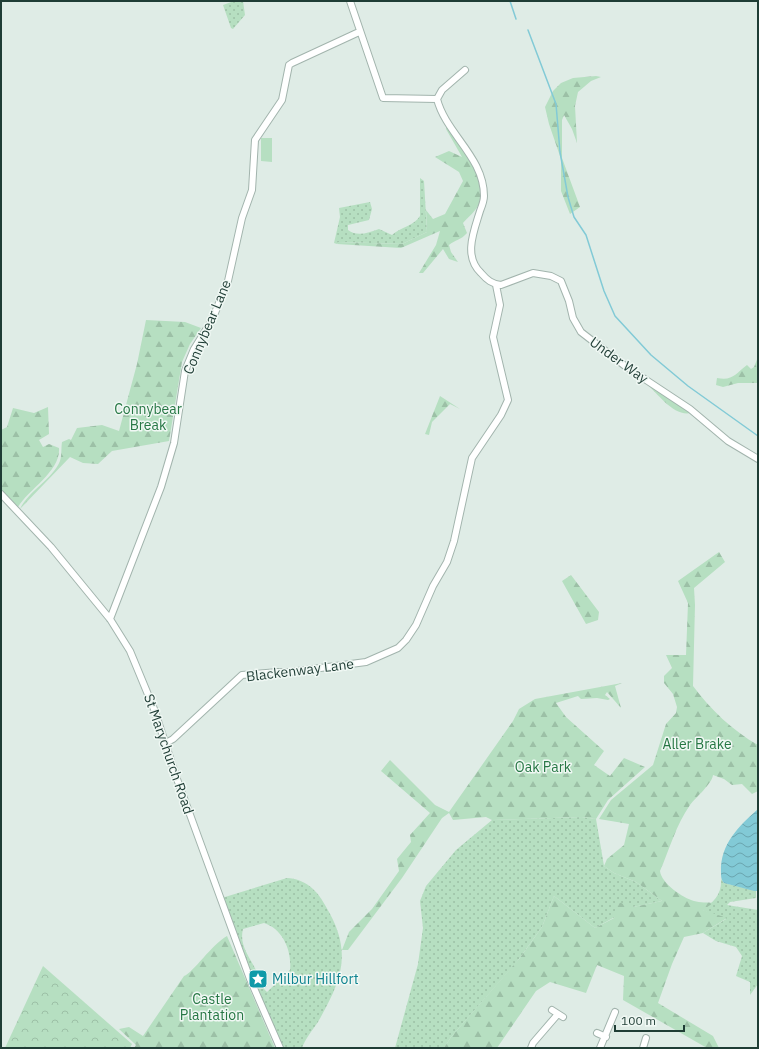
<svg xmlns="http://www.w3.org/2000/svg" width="759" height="1049" font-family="'IBM Plex Sans',sans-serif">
<defs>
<pattern id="grass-dots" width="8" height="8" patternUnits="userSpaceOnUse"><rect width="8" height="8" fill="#b6dfc1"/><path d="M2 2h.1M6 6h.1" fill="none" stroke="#9cc0a6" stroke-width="1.8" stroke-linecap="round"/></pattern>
<pattern id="forest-firs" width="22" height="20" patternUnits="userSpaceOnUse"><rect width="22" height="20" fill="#b6dfc1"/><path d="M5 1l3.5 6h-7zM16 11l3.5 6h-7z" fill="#9cc0a6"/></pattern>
<pattern id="park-crowns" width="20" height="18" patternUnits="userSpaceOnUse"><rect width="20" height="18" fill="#b6dfc1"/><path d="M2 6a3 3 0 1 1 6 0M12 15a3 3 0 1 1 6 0" fill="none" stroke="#9cc0a6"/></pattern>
<pattern id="water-waves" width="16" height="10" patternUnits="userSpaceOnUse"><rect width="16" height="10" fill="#82cad6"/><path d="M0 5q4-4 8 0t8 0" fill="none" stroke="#6aa5ae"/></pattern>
</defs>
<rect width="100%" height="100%" fill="#dfece6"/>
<path fill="url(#grass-dots)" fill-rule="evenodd" d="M 234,1 L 243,1 L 245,15 L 233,29 L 231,28 L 223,5 Z
M 420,178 L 424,181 L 427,232 L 402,244 L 338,242 L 337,244 L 334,243 L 340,217 L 339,208 L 370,202 L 372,209 L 369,220 L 348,225 L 348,230 C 357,237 368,233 379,229 L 392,235 C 401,227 414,226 420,216 Z
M 582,817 L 596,819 L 604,866 L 614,873 L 636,882 L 662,901 L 633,907 L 595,928 L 554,896 L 542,927 L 516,963 L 451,1037 L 444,1048 L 395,1048 L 418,964 L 423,928 L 420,901 L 426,886 L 456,850 L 492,820 Z
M 287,878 C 305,879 317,890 325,905 C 353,951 343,978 318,1022 C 312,1031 305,1039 302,1048 L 281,1048 L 220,895 L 225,897 ZM 264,923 C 283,929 292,951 290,970 L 267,992 C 260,986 260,978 256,970 C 249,956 239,945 243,929 Z
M 721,879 L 724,883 L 756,891 L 756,898 L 730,902 L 727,905 L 758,910 L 758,984 L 750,995 L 750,982 L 736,976 L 742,956 L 736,947 L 716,941 L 703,933 L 726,919 L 702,910 C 714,902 722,894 721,879 Z"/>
<path fill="url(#forest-firs)" d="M 596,76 L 601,77 L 591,81 L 578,92 L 575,106 L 577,143 L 572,129 L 564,115 L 562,120 L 562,158 L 580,207 L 570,214 L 561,191 L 561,159 L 549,124 L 545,107 L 553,91 L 561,83 L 573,78 Z
M 446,126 C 459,144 490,180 479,204 C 476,211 468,217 463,223 L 467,233 C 461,240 455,240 449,245 L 451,252 L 458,262 L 449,259 L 443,249 L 423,273 L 419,273 L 436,245 L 440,231 L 401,248 L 337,244 L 338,242 L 402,244 L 427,232 L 426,210 L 433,219 L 445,214 L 463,181 L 459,172 L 435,157 L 449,151 L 462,157 L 446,129 Z
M 146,320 L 185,322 L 201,328 L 190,344 L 182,362 L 169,441 L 112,451 L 98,464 L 83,463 L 70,457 L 20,509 C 29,490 52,480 60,461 C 62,455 61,448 62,442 L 69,439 L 71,440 L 77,428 L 102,425 L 119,431 L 137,364 Z
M 758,357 L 757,383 L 738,383 L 723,387 L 716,385 L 717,378 C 733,381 735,374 747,365 L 751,369 L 754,367 Z
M 647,384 L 691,413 C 674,417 658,394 647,384 Z
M 440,396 L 460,409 L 450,404 L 432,422 L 429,435 L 425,434 Z
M 48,407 L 49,434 L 39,440 L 43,447 L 49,444 L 59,448 C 61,471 29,489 18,507 L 1,489 L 1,430 L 7,427 L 13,408 L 34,413 Z
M 719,552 L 725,562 L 694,588 L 695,605 L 693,686 C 710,709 733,731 758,745 L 758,791 L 752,794 L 742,784 L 732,785 L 724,779 L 713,775 C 712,784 696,797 690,805 C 676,825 670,848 660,871 C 661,883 683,898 694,901 C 700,903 708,902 713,903 L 703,910 L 727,918 L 703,933 L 684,937 L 672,964 L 658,1003 L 713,1036 L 719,1048 L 707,1048 L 623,1000 L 624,976 L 597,965 L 586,993 L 550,982 L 536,991 L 497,1048 L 444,1048 L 451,1037 L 519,959 L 542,927 L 554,896 L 595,928 L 614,918 L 618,902 L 633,907 L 662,901 L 636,882 L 614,873 L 604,866 L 607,859 L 624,845 L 629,824 L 599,819 L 611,800 L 653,765 L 666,724 L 676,713 L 677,707 L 673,694 L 664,683 L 664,676 L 672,668 L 666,655 L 686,655 L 688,603 L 678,581 Z
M 571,575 L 599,612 L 598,620 L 586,624 L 562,581 Z
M 622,683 L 615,686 L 621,708 L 607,692 L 605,695 L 610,699 L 608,700 L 597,698 L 581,699 L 578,696 L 556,703 L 566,717 L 604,751 L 594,765 L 610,776 L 624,758 L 645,767 L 608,800 L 596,819 L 582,817 L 492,820 L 486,817 L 453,820 L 449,813 L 442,818 L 402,878 L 348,950 L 342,950 L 349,932 L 372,909 L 399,871 L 397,859 L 411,842 L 410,835 L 430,813 L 381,771 L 390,760 L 435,805 L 449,812 L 513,721 L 519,709 L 535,699 Z
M 227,936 L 275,1048 L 134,1048 L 136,1045 L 119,1029 L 129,1027 L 143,1036 L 184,976 C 193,973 212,944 227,936 Z"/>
<path fill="url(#park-crowns)" d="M 43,966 L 132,1044 L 130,1048 L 5,1048 Z"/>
<path fill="#b6dfc1" d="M 261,138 L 272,138 L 272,162 L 261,161 Z"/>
<path fill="url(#water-waves)" d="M 758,809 L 758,891 L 754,891 L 724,883 C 721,880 721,876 721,872 C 720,844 739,826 758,809 Z"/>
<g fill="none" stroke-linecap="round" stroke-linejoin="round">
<path stroke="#82cad6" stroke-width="1.5" d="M 510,1 L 516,19
M 528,30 L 556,104 L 560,152 L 568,197 L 574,217 L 586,235 L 604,291 L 615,316 L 651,355 L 688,386 L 758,436"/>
<defs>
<path id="minor" d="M 350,1 L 383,98 L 437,99
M 465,70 L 442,90 L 437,99 C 446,134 484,157 484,196 C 484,201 482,206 480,211 C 474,231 463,256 481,273 C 487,280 492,284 501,285 L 533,273 L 551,276 L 561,281 L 569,301 L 573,318 L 581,332 L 625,366 L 690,409 L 728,441 L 758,459
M 1,494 L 51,547 L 110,619 L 130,651 L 154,709 L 177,779 L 250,979 L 280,1048
M 110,619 L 161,487 L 174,443 L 185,371 L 194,349 L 212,320 L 228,281 L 242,218 L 252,190 L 255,140 L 282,100 L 289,65 L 292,63 L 359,32
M 166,743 L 173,739 L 242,675 L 278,672 L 290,672 L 366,662 L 398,648 L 406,640 L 416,625 L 433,586 L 447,562 L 454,541 L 472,458 L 501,415 L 508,400 L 493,337 L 500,305 L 496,285
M 552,1010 L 563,1017
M 597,1033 L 606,1037
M 531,1048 L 533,1043 L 558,1014
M 600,1048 L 615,1012
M 643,1048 L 646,1038"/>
</defs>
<use href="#minor" stroke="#a2b4ad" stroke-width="8"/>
<use href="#minor" stroke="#fff" stroke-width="6"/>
</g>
<defs>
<symbol id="sight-square" viewBox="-11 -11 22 22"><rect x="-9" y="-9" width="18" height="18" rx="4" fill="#0f9aa8" stroke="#f0f8f4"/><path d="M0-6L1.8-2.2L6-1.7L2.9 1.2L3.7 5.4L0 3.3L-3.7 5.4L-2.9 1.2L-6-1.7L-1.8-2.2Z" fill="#fff"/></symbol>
</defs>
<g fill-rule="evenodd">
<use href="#sight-square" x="247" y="968" width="22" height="22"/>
</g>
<g text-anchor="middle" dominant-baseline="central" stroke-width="3" stroke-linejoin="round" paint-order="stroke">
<g font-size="14" fill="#1f3d35" stroke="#f0f8f4">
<text transform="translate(207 327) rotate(-67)">Connybear Lane</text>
<text transform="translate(619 360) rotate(36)">Under Way</text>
<text transform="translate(300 670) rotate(-7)">Blackenway Lane</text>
<text transform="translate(169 754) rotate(71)">St Marychurch Road</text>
</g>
<g font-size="14" fill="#267744" stroke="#f0f8f4">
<text x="148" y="409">Connybear<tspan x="148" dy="16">Break</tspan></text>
<text x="697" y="744">Aller Brake</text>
<text x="543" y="767">Oak Park</text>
<text x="212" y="999">Castle<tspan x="212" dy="16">Plantation</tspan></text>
</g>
<g font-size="14" fill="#0d838f" stroke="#f0f8f4" text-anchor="start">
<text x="272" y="979">Milbur Hillfort</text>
</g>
</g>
<rect width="759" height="1049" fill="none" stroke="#1f3d35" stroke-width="4"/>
<path d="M615 1025v6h69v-6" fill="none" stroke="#1f3d35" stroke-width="2"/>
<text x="621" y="1025" font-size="12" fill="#1f3d35" stroke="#f0f8f4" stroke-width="3" paint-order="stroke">100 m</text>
</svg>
